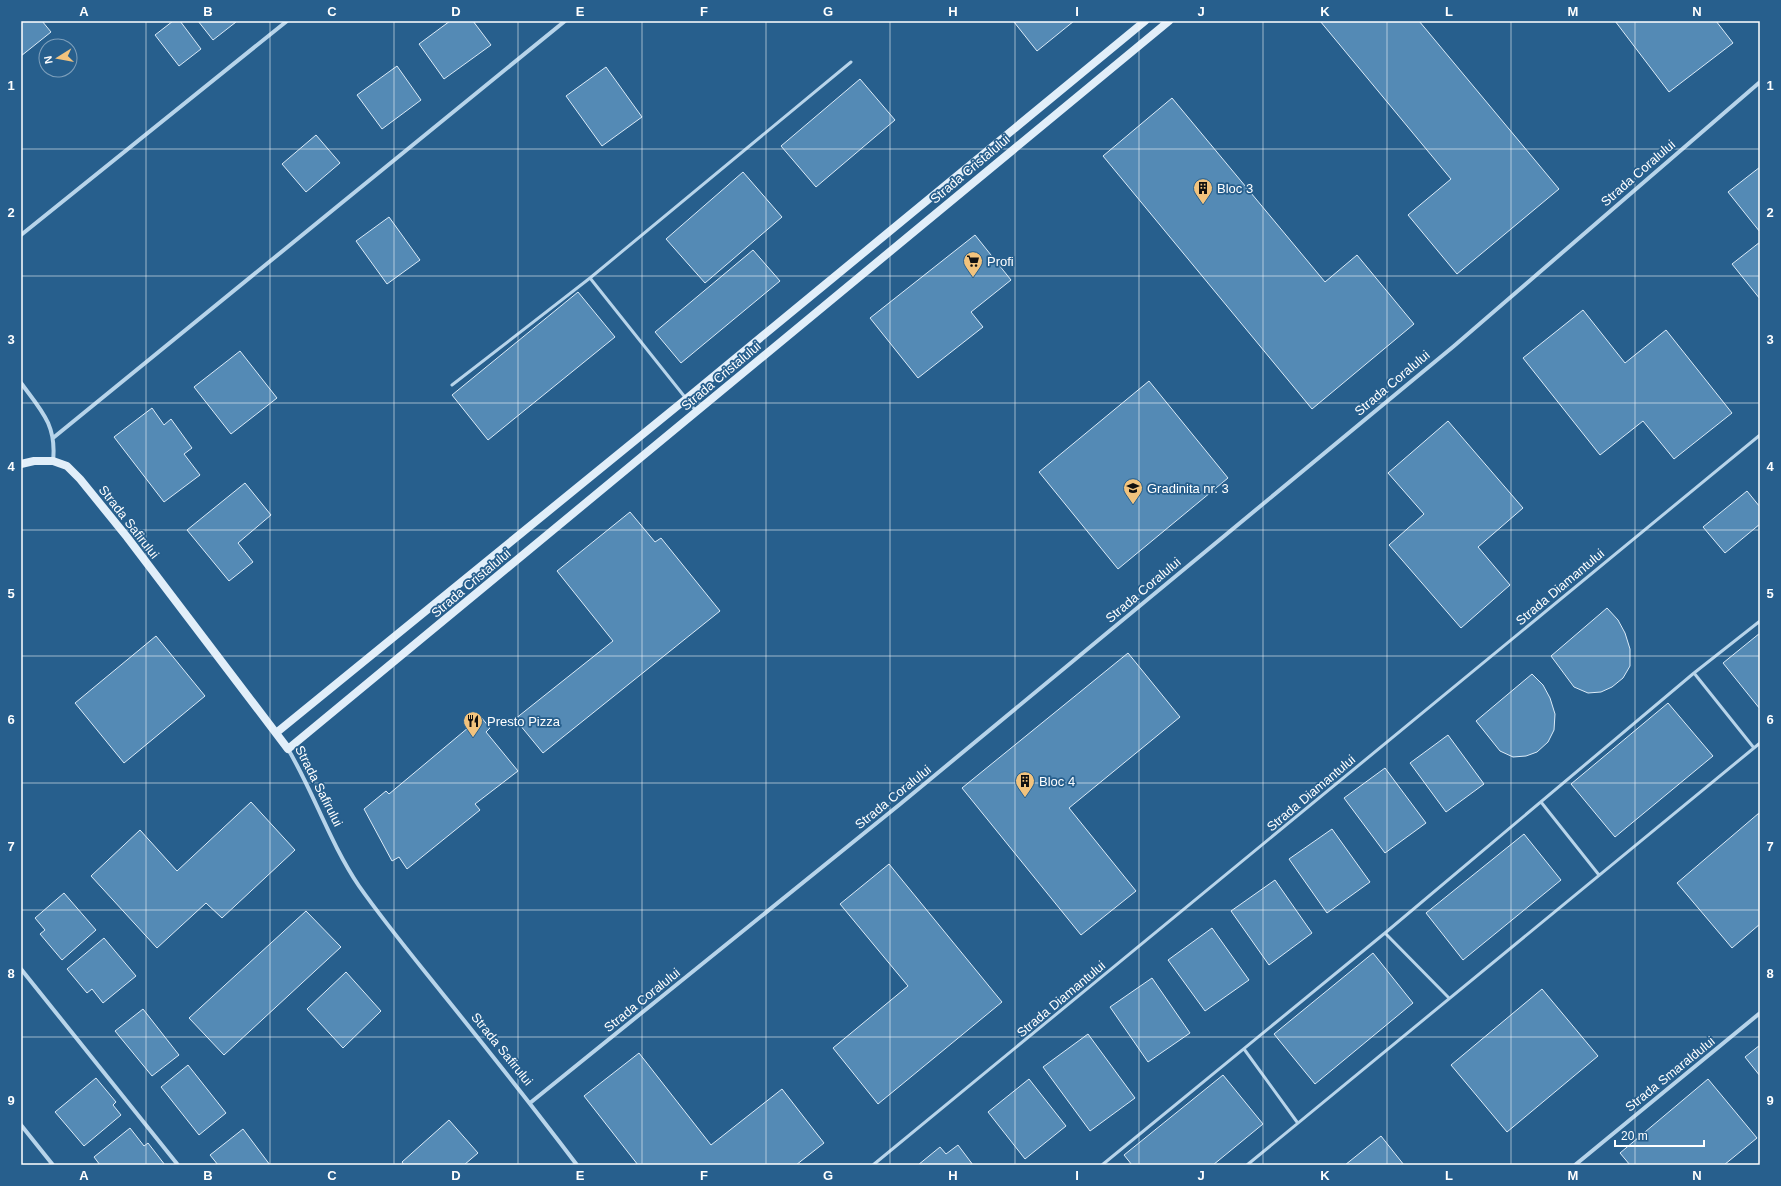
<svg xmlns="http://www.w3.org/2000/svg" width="1781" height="1186" font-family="Helvetica,sans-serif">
<rect width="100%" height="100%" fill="#275f8d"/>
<path fill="#548ab5" stroke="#dbebf8" d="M 21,21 L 42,21 L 51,32 L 21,56 Z
M 173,21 L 180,21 L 201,49 L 179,66 L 155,35 Z
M 198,21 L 236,21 L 236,22 L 213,40 Z
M 450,21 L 473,21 L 491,45 L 444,79 L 419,44 Z
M 1016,21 L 1074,21 L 1037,51 L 1014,22 Z
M 1320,21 L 1419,21 L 1559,189 L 1457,274 L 1408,215 L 1451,179 Z
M 1615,21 L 1716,21 L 1733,43 L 1669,92 Z
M 397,66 L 421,100 L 382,129 L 357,95 Z
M 606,67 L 642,117 L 602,146 L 566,96 Z
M 860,79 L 895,120 L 816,187 L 781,146 Z
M 1172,98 L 1325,282 L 1357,255 L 1414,324 L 1312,409 L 1103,156 Z
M 316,135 L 340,163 L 306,192 L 282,164 Z
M 1760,167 L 1760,232 L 1728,192 Z
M 743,172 L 782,217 L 705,283 L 666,239 Z
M 389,217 L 420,260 L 387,284 L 356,241 Z
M 975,235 L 1011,280 L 971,312 L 983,327 L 918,378 L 870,318 Z
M 1760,242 L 1760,299 L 1732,264 Z
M 753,250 L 780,281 L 681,363 L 655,332 Z
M 578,292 L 615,337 L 488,440 L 452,395 Z
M 1583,310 L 1625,363 L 1666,330 L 1732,413 L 1674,459 L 1643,421 L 1600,455 L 1523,358 Z
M 240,351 L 277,398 L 231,434 L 194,387 Z
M 1149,381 L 1228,478 L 1118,569 L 1039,472 Z
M 152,408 L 164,425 L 171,419 L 192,448 L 184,454 L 200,475 L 164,502 L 114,437 Z
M 1448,421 L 1523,508 L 1478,547 L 1510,585 L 1461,628 L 1389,545 L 1424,514 L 1388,473 Z
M 245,483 L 271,515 L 238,543 L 253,562 L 229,581 L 187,530 Z
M 1747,491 L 1760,507 L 1760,524 L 1725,553 L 1703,527 Z
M 630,512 L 655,542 L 661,538 L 720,611 L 543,753 L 515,719 L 613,641 L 557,571 Z
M 1607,608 L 1618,620 L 1625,633 L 1630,649 L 1630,666 L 1623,678 L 1612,687 L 1601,692 L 1588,693 L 1574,687 L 1551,656 Z
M 1760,633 L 1760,709 L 1723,663 Z
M 156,636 L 205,696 L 124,763 L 75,703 Z
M 1128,653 L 1180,717 L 1069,808 L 1136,891 L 1081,935 L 962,788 Z
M 1532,674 L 1543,685 L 1550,698 L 1555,714 L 1554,730 L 1548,742 L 1537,752 L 1526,756 L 1513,757 L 1500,751 L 1476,721 Z
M 1668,703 L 1713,756 L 1615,837 L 1571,784 Z
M 481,717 L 490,728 L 486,732 L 518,771 L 475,804 L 480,810 L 407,869 L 399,857 L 392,861 L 364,809 L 386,791 L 389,794 Z
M 1448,735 L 1484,784 L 1446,812 L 1410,763 Z
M 1385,768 L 1426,823 L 1385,853 L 1344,798 Z
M 251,802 L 295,850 L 222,918 L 206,903 L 157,948 L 91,876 L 140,830 L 177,871 Z
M 1759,813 L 1760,924 L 1732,948 L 1677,883 Z
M 1332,829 L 1370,882 L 1327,913 L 1289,859 Z
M 1524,834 L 1561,880 L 1463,960 L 1426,913 Z
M 889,864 L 1002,1002 L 878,1104 L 833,1048 L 908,986 L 840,904 Z
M 1275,880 L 1312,933 L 1269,965 L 1231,911 Z
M 64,893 L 96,930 L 62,960 L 40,934 L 45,930 L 35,918 Z
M 306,911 L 341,947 L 224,1055 L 189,1018 Z
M 1212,928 L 1249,980 L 1205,1011 L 1168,960 Z
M 104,938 L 136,976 L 103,1003 L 92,989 L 87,993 L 67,969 Z
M 1373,953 L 1413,1003 L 1315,1084 L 1274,1034 Z
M 346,972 L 381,1011 L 343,1048 L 307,1009 Z
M 1152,978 L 1190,1033 L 1148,1062 L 1110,1007 Z
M 1542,989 L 1598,1056 L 1507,1132 L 1451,1065 Z
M 143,1009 L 179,1055 L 152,1076 L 115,1031 Z
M 1088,1034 L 1135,1098 L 1090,1131 L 1043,1067 Z
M 1760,1045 L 1760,1076 L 1745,1057 Z
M 639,1053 L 711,1145 L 782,1089 L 824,1143 L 796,1165 L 638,1165 L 584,1096 Z
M 188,1065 L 226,1113 L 199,1135 L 161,1087 Z
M 1223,1075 L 1263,1124 L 1213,1165 L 1132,1165 L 1124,1155 Z
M 96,1078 L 116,1102 L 113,1105 L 121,1115 L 84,1146 L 55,1112 Z
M 1029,1079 L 1066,1126 L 1025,1159 L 988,1112 Z
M 1708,1079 L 1757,1138 L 1724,1165 L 1630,1165 L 1620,1153 Z
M 449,1120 L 478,1153 L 464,1165 L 404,1165 L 402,1162 Z
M 130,1128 L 144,1146 L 148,1143 L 165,1165 L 100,1165 L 94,1157 Z
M 243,1129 L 270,1165 L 218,1165 L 210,1155 Z
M 1381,1136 L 1404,1165 L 1345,1165 Z
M 958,1145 L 973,1165 L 918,1165 L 940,1147 L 946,1154 Z"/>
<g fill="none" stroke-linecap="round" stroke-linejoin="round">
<path stroke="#b7d4ea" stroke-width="3" d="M 590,278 L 696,411
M 452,385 L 590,278 L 851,62
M 1694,673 L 1754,748
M 1541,802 L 1599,875
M 1385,933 L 1449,998
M 1244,1049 L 1297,1122
M 873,1165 L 1760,435
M 1102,1165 L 1385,933 L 1694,673 L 1760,621
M 1247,1165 L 1760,743"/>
<path stroke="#b7d4ea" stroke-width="4" d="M 21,235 L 287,21
M 21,383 C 41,410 57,425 53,461
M 53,438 L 565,21
M 288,749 C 314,793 330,843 359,886 C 385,923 414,958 442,993 C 488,1050 533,1107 577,1165
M 21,969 L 178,1165
M 530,1103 L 899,805 L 1454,346 L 1760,82
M 21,1125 L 53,1165
M 1575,1165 L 1760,1013"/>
<path stroke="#e1eef9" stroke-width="8" d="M 21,464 L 34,461 L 53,461 L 67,466 L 80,479 L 127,537 L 288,749 L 1169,21
M 276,733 L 686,399 L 1145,21"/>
</g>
<path fill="none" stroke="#fff" stroke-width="1" stroke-opacity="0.55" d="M 146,21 L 146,1165M 270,21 L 270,1165M 394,21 L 394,1165M 518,21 L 518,1165M 642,21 L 642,1165M 766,21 L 766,1165M 890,21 L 890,1165M 1015,21 L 1015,1165M 1139,21 L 1139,1165M 1263,21 L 1263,1165M 1387,21 L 1387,1165M 1511,21 L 1511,1165M 1635,21 L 1635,1165M 21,149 L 1760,149M 21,276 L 1760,276M 21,403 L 1760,403M 21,530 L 1760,530M 21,656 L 1760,656M 21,783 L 1760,783M 21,910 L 1760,910M 21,1037 L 1760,1037"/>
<defs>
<symbol id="building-pin" viewBox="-11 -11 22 30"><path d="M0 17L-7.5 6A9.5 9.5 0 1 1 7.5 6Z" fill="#f2c37d" stroke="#275f8d"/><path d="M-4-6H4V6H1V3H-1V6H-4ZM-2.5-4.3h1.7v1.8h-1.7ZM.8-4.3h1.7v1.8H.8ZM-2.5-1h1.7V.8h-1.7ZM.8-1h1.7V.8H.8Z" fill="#111"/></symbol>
<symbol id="supermarket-pin" viewBox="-11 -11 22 30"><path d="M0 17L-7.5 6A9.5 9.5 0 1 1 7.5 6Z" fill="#f2c37d" stroke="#275f8d"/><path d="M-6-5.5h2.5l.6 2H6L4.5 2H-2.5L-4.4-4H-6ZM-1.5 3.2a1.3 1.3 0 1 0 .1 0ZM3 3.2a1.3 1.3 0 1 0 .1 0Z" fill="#111"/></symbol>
<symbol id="school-pin" viewBox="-11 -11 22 30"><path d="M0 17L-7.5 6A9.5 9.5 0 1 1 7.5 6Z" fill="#f2c37d" stroke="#275f8d"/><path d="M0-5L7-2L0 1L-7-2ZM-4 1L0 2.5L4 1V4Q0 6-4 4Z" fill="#111"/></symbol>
<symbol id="restaurant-pin" viewBox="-11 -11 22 30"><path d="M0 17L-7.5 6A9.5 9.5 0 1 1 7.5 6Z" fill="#f2c37d" stroke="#275f8d"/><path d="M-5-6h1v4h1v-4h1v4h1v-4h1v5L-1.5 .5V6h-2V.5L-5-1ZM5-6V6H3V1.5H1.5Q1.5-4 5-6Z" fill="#111"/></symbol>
</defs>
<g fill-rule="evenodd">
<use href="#building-pin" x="1192" y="177" width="22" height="30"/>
<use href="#supermarket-pin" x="962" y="250" width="22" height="30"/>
<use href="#school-pin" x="1122" y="477" width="22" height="30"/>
<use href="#restaurant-pin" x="462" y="710" width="22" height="30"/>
<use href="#building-pin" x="1014" y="770" width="22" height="30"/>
</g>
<g text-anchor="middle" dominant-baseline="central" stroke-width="3.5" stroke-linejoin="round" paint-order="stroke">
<g font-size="13" fill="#fff" stroke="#275f8d">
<text transform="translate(970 169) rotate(-40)">Strada Cristalului</text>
<text transform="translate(1638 173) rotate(-41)">Strada Coralului</text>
<text transform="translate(721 376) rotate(-40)">Strada Cristalului</text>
<text transform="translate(1392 383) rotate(-40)">Strada Coralului</text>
<text transform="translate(129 522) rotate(52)">Strada Safirului</text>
<text transform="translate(471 583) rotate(-40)">Strada Cristalului</text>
<text transform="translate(1560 587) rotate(-40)">Strada Diamantului</text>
<text transform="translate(1143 590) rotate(-40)">Strada Coralului</text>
<text transform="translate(319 786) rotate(63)">Strada Safirului</text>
<text transform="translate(1311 793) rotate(-40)">Strada Diamantului</text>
<text transform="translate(893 797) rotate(-39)">Strada Coralului</text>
<text transform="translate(1061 999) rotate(-40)">Strada Diamantului</text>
<text transform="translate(642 1000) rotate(-39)">Strada Coralului</text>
<text transform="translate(502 1049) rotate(51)">Strada Safirului</text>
<text transform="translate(1670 1074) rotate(-39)">Strada Smaraldului</text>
</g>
<g font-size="13" fill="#fff" stroke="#275f8d" text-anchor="start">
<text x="1217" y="188">Bloc 3</text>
<text x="987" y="261">Profi</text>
<text x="1147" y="488">Gradinita nr. 3</text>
<text x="487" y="721">Presto Pizza</text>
<text x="1039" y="781">Bloc 4</text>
</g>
</g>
<rect width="1781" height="1186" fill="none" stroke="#275f8d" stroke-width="44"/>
<g transform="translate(58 58) rotate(259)"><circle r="19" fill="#275f8d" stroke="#7d9fbb"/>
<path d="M0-3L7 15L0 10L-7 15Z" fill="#f2c37d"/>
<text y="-6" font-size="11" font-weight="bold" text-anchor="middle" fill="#ffffff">N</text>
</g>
<path d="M1615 1140v6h89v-6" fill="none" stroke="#ffffff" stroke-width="2"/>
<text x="1621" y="1140" font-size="12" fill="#ffffff" stroke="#275f8d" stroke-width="3" paint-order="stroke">20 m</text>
<rect x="22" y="22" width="1737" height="1142" fill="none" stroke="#fff" stroke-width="1.5"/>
<g font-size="13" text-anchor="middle" font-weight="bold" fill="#fff">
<text x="84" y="16">A</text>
<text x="208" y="16">B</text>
<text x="332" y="16">C</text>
<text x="456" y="16">D</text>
<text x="580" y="16">E</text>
<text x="704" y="16">F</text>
<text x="828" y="16">G</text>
<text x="953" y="16">H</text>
<text x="1077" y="16">I</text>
<text x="1201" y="16">J</text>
<text x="1325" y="16">K</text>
<text x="1449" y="16">L</text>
<text x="1573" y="16">M</text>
<text x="1697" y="16">N</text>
<text x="11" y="90">1</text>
<text x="1770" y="90">1</text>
<text x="11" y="217">2</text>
<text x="1770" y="217">2</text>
<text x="11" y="344">3</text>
<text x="1770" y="344">3</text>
<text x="11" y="471">4</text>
<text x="1770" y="471">4</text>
<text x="11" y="598">5</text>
<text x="1770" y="598">5</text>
<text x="11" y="724">6</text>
<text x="1770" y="724">6</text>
<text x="11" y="851">7</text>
<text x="1770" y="851">7</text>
<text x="11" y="978">8</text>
<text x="1770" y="978">8</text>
<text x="11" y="1105">9</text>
<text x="1770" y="1105">9</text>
<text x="84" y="1180">A</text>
<text x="208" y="1180">B</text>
<text x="332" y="1180">C</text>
<text x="456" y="1180">D</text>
<text x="580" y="1180">E</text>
<text x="704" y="1180">F</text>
<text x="828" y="1180">G</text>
<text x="953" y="1180">H</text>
<text x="1077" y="1180">I</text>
<text x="1201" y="1180">J</text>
<text x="1325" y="1180">K</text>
<text x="1449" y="1180">L</text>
<text x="1573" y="1180">M</text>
<text x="1697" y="1180">N</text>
</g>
</svg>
